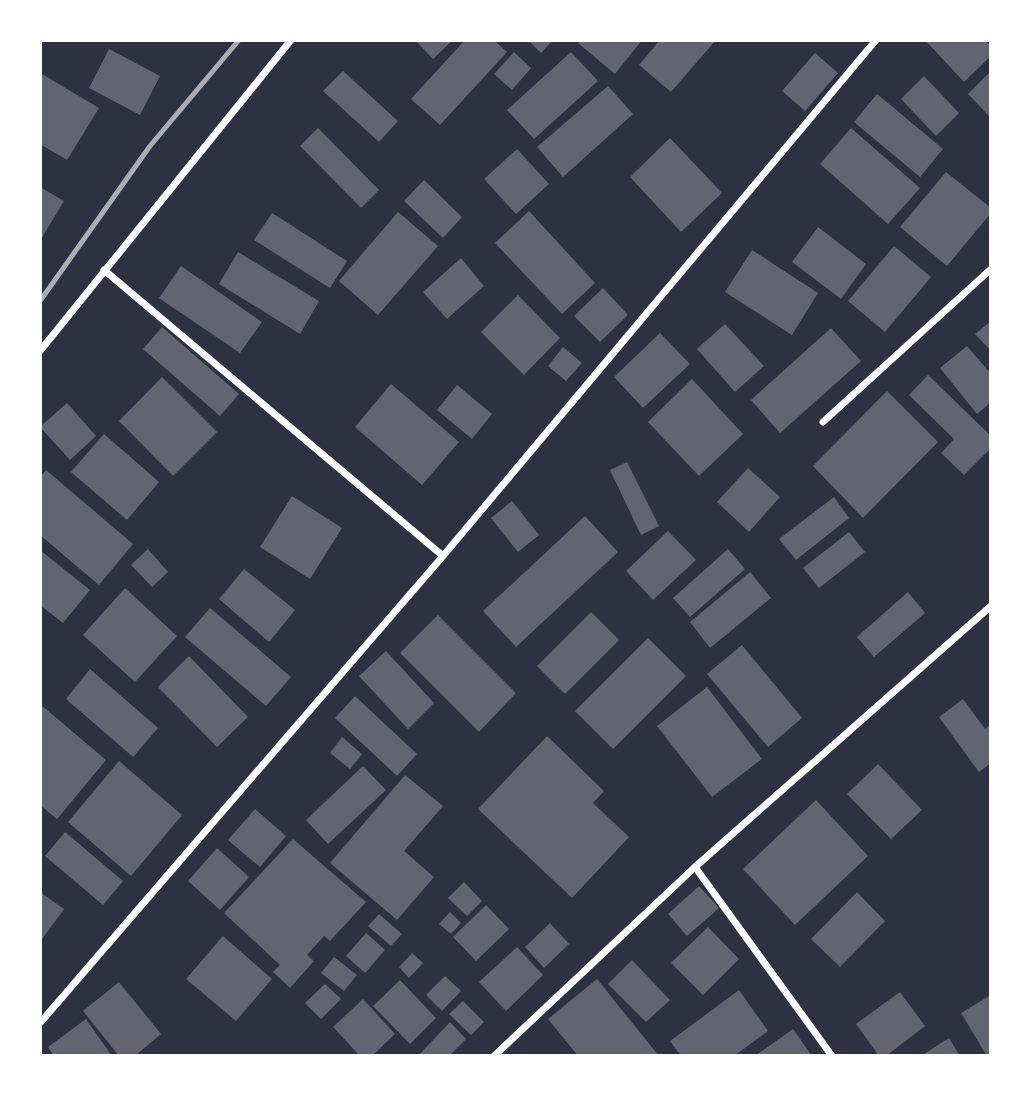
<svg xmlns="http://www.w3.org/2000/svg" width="1031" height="1096" font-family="'Exo 2',sans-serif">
<rect width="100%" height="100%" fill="#2d3142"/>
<path fill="#626471" d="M 415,40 L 453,40 L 433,59 Z
M 465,40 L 494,40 L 507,52 L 440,125 L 411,99 Z
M 528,40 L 553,40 L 541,53 Z
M 581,40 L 642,40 L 615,74 L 578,43 Z
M 660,40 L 716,40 L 671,92 L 639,65 Z
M 925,40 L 985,40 L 991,46 L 991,56 L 964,82 Z
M 109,49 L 160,76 L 140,115 L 89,88 Z
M 514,52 L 531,68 L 512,90 L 494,74 Z
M 571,52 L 598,81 L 534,139 L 507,110 Z
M 815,53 L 838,73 L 805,111 L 782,91 Z
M 343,71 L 398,121 L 379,142 L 323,91 Z
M 991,71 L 991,118 L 968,94 Z
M 42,74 L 99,108 L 67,160 L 40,144 Z
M 924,76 L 959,113 L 936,136 L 901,99 Z
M 608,86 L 633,114 L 563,177 L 537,147 Z
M 877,94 L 943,149 L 920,177 L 854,122 Z
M 318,128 L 379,190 L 361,208 L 300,146 Z
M 851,128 L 920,188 L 888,224 L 820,164 Z
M 670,138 L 722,193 L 681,232 L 630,177 Z
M 517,149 L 549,184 L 516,214 L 484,179 Z
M 946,172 L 991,208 L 991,213 L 947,266 L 900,227 Z
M 424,180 L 462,217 L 443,238 L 404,201 Z
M 40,187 L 64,201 L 40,241 Z
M 529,211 L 595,283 L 562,314 L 495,243 Z
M 398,212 L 438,246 L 378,315 L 339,281 Z
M 272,213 L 347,261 L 330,288 L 254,240 Z
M 818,227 L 866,264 L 841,299 L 792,262 Z
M 894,246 L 931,277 L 885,332 L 848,301 Z
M 752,250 L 818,293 L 792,335 L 725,292 Z
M 238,252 L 319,301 L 300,334 L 219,284 Z
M 461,258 L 484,286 L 447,319 L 423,292 Z
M 181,266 L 262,322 L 240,353 L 159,298 Z
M 603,288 L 628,315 L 600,342 L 574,316 Z
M 518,295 L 560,338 L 524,375 L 481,332 Z
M 991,321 L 991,351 L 975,334 Z
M 725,324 L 764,366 L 735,392 L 697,349 Z
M 162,327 L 239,394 L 220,416 L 143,349 Z
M 831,328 L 861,361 L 780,433 L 751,400 Z
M 660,333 L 690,364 L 643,408 L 614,377 Z
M 967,346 L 991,374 L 991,402 L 977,414 L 940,368 Z
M 563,347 L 582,363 L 566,381 L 548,366 Z
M 928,375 L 991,436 L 991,448 L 964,475 L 941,453 L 954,439 L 909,395 Z
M 162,377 L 217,432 L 173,476 L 119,421 Z
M 692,379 L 743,434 L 699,476 L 648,422 Z
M 391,384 L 459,442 L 422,485 L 355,427 Z
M 457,385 L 492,414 L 472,439 L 437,410 Z
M 887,391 L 938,442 L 863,518 L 813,466 Z
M 67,403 L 96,436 L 70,460 L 40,427 Z
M 104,434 L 159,482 L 127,520 L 71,472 Z
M 627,462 L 659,526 L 641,535 L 610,470 Z
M 748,468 L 780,497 L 749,532 L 717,502 Z
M 46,470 L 133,544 L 99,585 L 40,535 L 40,477 Z
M 292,496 L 342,528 L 310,579 L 260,547 Z
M 834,497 L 849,518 L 796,560 L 779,539 Z
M 512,501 L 539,535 L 518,552 L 491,518 Z
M 585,516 L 618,552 L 516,647 L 483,611 Z
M 668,531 L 696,560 L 653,600 L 626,571 Z
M 849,532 L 865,552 L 819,588 L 803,568 Z
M 148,549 L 168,572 L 152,587 L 131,565 Z
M 728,549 L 745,569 L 690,617 L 673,598 Z
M 40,550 L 90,590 L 63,623 L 40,605 Z
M 244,569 L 295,610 L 269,642 L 219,599 Z
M 750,572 L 771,598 L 710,648 L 690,622 Z
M 125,588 L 177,636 L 135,682 L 83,635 Z
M 908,592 L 925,613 L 874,657 L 857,637 Z
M 210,608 L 291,677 L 266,706 L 185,637 Z
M 591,612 L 619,640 L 565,694 L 537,666 Z
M 438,615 L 516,693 L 479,732 L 400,653 Z
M 648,638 L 686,676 L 613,749 L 575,711 Z
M 742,645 L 802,718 L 768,747 L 707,674 Z
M 386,651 L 434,703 L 408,729 L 359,676 Z
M 189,656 L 248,717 L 217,747 L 158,687 Z
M 90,669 L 158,728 L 133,757 L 66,699 Z
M 707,687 L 762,759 L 712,797 L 657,726 Z
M 355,696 L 417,754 L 397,776 L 335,718 Z
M 963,699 L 985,729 L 991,724 L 991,763 L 979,772 L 939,717 Z
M 40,704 L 106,760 L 57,819 L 40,805 Z
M 547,736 L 604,791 L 593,803 L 629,837 L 572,898 L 478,809 Z
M 342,737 L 362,754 L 350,769 L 330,753 Z
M 119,761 L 182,815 L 131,876 L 68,822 Z
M 878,764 L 922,810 L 891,839 L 847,794 Z
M 363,766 L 386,790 L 328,844 L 306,820 Z
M 405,775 L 443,806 L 404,851 L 434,877 L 397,920 L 330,863 Z
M 816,800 L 868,856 L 795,925 L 743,869 Z
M 255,809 L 286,836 L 260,867 L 228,840 Z
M 65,832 L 123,881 L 103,905 L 45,856 Z
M 293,839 L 366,902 L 330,941 L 324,936 L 307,955 L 314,961 L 290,988 L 273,972 L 280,965 L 224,913 Z
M 217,848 L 249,877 L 220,910 L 188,881 Z
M 464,882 L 482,901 L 467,916 L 448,898 Z
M 699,886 L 719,908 L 687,936 L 668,914 Z
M 40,892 L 64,909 L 40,942 Z
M 857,892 L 885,921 L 840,967 L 811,939 Z
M 486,905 L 509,929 L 476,961 L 453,937 Z
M 450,912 L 461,923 L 451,934 L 439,924 Z
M 379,914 L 402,934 L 391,946 L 368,926 Z
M 550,923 L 569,944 L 544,968 L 525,947 Z
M 708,927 L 739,959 L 703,995 L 671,963 Z
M 366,933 L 385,950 L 365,973 L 346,956 Z
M 223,936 L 272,979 L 236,1021 L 186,979 Z
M 517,947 L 543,975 L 506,1011 L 479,982 Z
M 412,953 L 423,963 L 409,978 L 399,967 Z
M 334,957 L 357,975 L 344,991 L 321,973 Z
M 632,960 L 670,1000 L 646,1022 L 608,984 Z
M 445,976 L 461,991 L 442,1011 L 426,995 Z
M 597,979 L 659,1056 L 578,1056 L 548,1019 Z
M 400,980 L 436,1018 L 410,1044 L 373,1006 Z
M 119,982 L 161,1034 L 135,1056 L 119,1056 L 83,1011 Z
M 325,984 L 341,999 L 321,1019 L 305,1003 Z
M 739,990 L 768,1031 L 734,1056 L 681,1056 L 670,1041 Z
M 900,992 L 925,1026 L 886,1056 L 879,1056 L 856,1024 Z
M 991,995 L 991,1056 L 987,1056 L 961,1013 Z
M 363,999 L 395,1034 L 372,1056 L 360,1056 L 333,1027 Z
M 463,1001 L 484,1022 L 471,1035 L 449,1014 Z
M 86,1019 L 112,1056 L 54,1056 L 48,1047 Z
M 450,1022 L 466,1039 L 449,1056 L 418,1056 Z
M 793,1029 L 812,1056 L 755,1056 Z
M 949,1038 L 960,1056 L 921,1056 Z"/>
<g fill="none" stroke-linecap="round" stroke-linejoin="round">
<path stroke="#fff" stroke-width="7" d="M 104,270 L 443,556
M 40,351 L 291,40
M 823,422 L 991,269
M 695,867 L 832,1056
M 40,1023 L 443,556 L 876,40
M 494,1056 L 695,867 L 991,606"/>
<path stroke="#abadb3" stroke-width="5" d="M 40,301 L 150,146 L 239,40"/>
</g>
<rect width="1031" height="1096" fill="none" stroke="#ffffff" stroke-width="84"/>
</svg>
